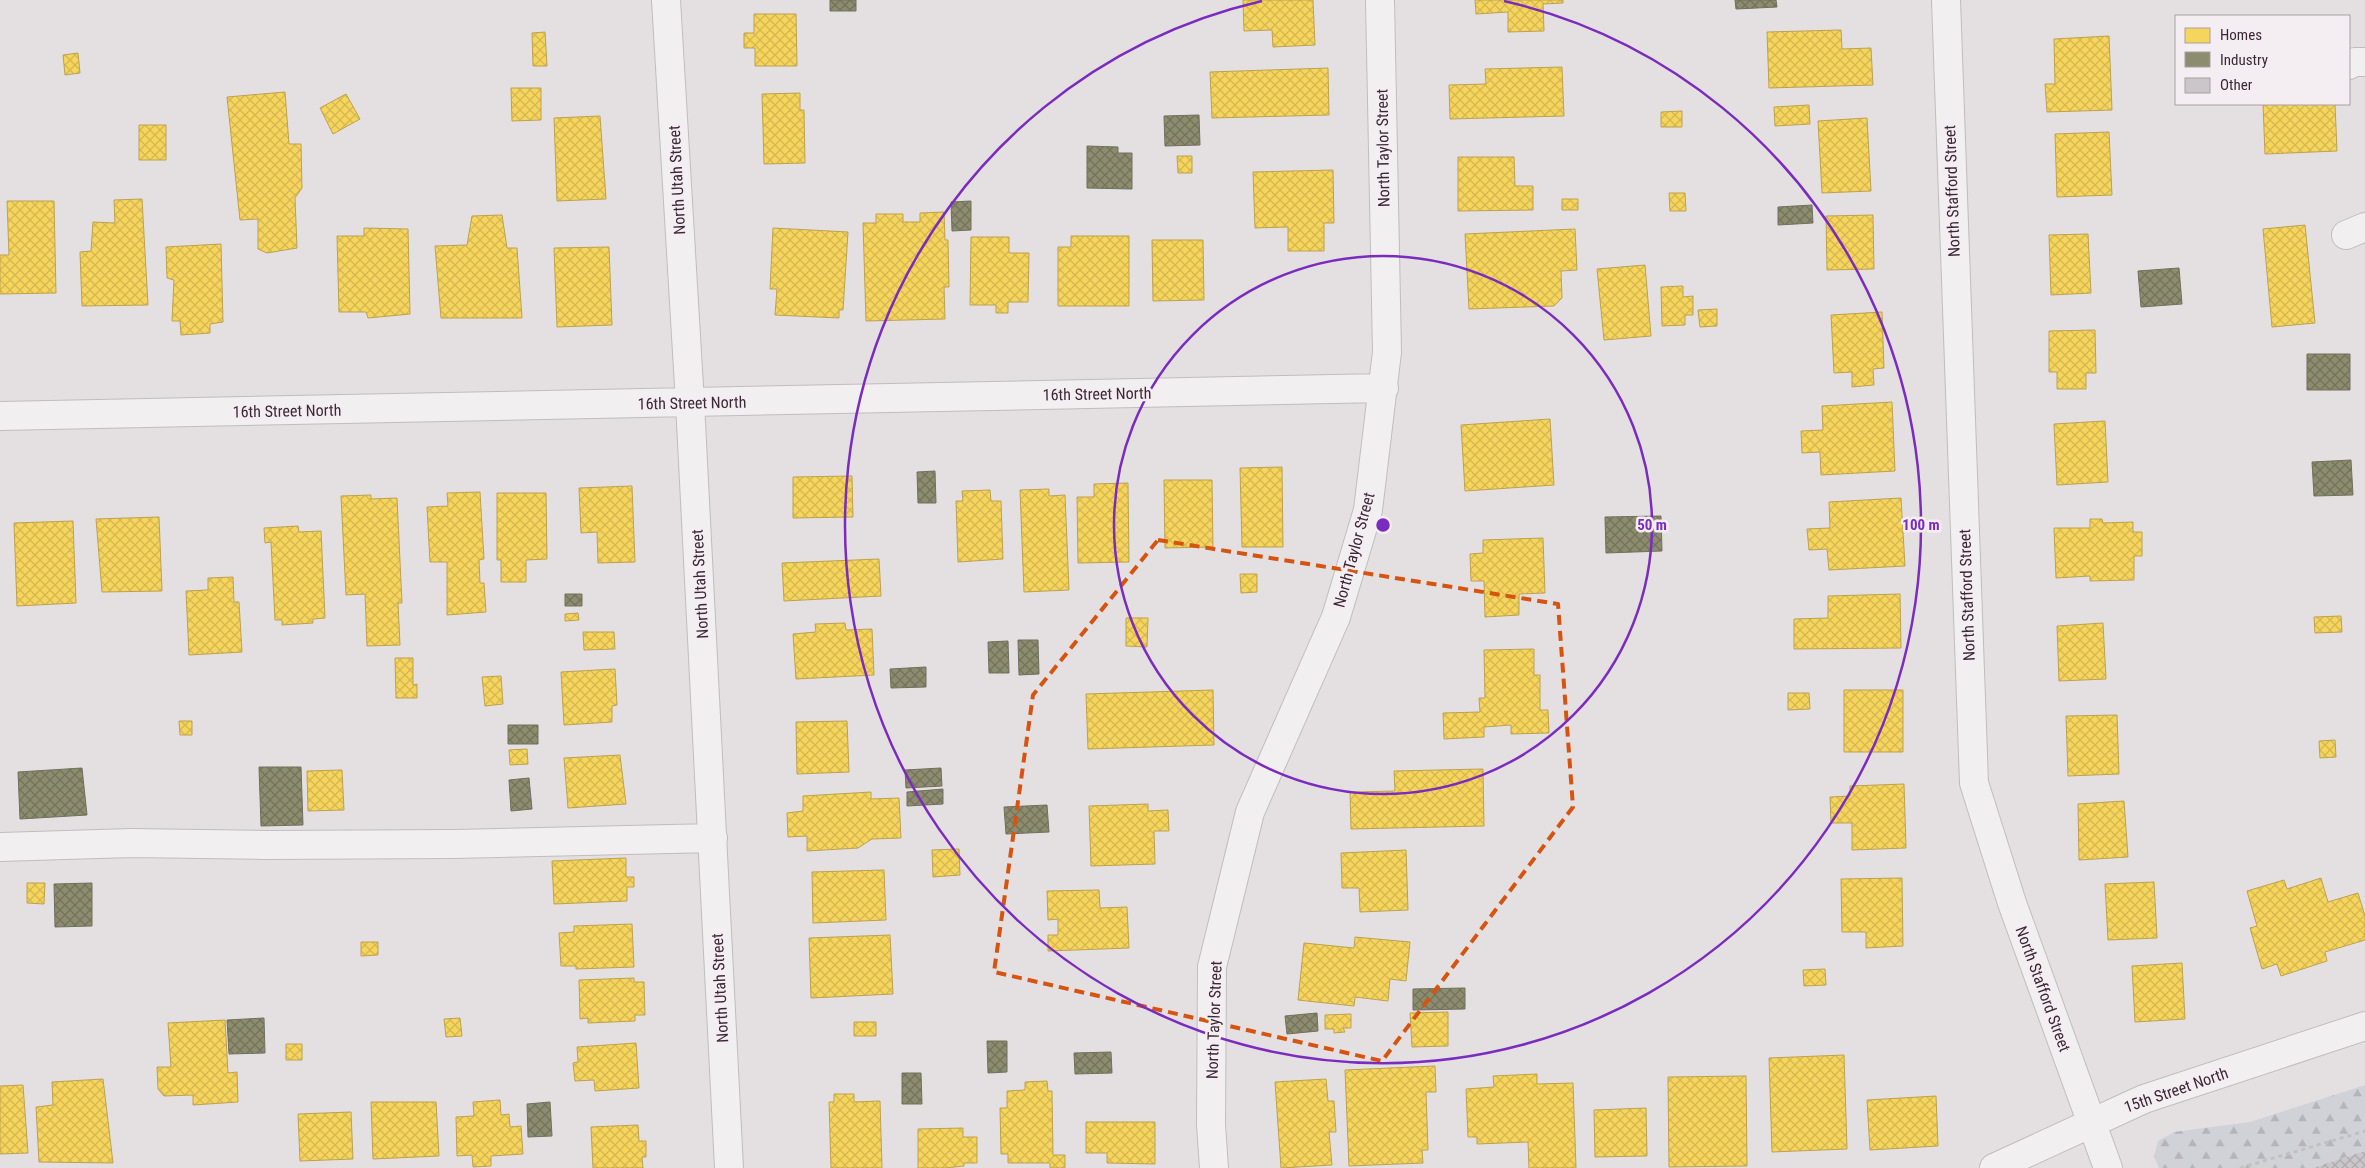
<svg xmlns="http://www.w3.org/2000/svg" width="2365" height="1168" font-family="'Roboto Condensed',sans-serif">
<defs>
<pattern id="forest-firs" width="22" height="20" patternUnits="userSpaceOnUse" patternTransform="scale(1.25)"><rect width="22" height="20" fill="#d0d2d8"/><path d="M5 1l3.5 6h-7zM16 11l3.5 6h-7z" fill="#b4b4ba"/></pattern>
<pattern id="homes-cross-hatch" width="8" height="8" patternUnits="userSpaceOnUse" patternTransform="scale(1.25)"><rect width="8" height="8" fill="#f6d55c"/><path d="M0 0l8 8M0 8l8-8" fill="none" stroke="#d4b751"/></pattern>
<pattern id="industry-cross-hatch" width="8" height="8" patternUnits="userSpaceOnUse" patternTransform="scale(1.25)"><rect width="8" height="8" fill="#8c8c6e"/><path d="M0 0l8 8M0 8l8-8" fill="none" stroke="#74725b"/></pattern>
<pattern id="building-cross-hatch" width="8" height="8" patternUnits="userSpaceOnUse" patternTransform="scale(1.25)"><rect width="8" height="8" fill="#cbc6c9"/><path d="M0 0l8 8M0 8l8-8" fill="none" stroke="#afaaad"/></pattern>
</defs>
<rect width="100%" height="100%" fill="#e4e0e2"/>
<path fill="url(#forest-firs)" d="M 2365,1085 L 2365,1151 L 2311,1168 L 2159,1168 L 2154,1156 L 2158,1141 L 2174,1132 L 2250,1122 Z"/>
<path fill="url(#homes-cross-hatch)" stroke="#bea150" d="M 1243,0 L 1313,0 L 1315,45 L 1273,47 L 1272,30 L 1244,31 Z
M 1475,0 L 1563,0 L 1563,3 L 1543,4 L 1544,31 L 1508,32 L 1508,12 L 1476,14 Z
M 754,14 L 796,14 L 797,66 L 755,66 L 755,48 L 744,48 L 744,33 L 754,33 Z
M 1841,30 L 1842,49 L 1871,48 L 1873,85 L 1769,88 L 1767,32 Z
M 545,32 L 547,66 L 533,66 L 532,33 Z
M 2109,36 L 2112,110 L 2047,112 L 2045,84 L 2055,84 L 2054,39 Z
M 78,53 L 80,73 L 65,75 L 63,55 Z
M 1562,67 L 1564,116 L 1450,119 L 1449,85 L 1486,84 L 1485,69 Z
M 1328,68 L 1329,115 L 1212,118 L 1210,72 Z
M 511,88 L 541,88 L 541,120 L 512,121 Z
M 285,92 L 289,144 L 301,144 L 302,188 L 295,198 L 297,248 L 267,253 L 258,249 L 258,219 L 240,220 L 227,97 Z
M 800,93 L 800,110 L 804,110 L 805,163 L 764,164 L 762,94 Z
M 346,94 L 360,119 L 333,134 L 320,108 Z
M 2263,104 L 2335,104 L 2337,151 L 2265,154 Z
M 1809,105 L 1810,124 L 1775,126 L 1774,107 Z
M 1682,111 L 1682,127 L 1661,127 L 1661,112 Z
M 600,116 L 606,199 L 557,201 L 554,118 Z
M 1867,118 L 1871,191 L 1822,193 L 1818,121 Z
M 139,125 L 166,125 L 166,160 L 139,160 Z
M 2109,132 L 2112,195 L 2057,197 L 2055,134 Z
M 1177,156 L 1192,156 L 1192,173 L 1178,173 Z
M 1458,157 L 1514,157 L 1515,186 L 1533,186 L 1533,210 L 1458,211 Z
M 1333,170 L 1334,223 L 1324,223 L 1324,251 L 1288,251 L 1288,227 L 1255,228 L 1253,172 Z
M 1669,193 L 1685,193 L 1686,211 L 1670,211 Z
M 142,199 L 148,305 L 82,306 L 80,252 L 91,251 L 93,222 L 115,223 L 114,200 Z
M 1562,199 L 1578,199 L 1578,210 L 1562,210 Z
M 7,201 L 54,201 L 56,293 L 0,294 L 0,255 L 9,255 Z
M 944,212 L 945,240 L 948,240 L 949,287 L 944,287 L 945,319 L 866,321 L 863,223 L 876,223 L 876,214 L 903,214 L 903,222 L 920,222 L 920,213 Z
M 502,215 L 507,248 L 517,248 L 522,318 L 441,318 L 435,246 L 467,245 L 472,216 Z
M 1873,215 L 1874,269 L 1827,270 L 1826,216 Z
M 2305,225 L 2315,323 L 2272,327 L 2263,229 Z
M 364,228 L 408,229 L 410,314 L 368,318 L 366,312 L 339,312 L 337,236 L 364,236 Z
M 773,228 L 848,232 L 843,310 L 839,310 L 839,318 L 775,315 L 777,289 L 770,289 Z
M 1575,229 L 1577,270 L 1561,271 L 1562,298 L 1554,306 L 1469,309 L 1465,234 Z
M 2088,234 L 2091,293 L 2051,295 L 2049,235 Z
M 1071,236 L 1129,236 L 1129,306 L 1058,306 L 1058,247 L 1071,247 Z
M 971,237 L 1009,237 L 1009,253 L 1029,253 L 1028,302 L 1008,302 L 1008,313 L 996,313 L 996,305 L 970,305 Z
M 1152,240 L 1203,240 L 1204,300 L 1153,301 Z
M 221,244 L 223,322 L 210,324 L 210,333 L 181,335 L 180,321 L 172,321 L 174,280 L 167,278 L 166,247 Z
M 609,247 L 612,325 L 557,327 L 554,248 Z
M 1645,265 L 1651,336 L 1604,340 L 1597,269 Z
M 1683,286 L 1683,297 L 1693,296 L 1693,315 L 1685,315 L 1685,325 L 1662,326 L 1661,287 Z
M 1717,309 L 1717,326 L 1700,327 L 1698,310 Z
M 1882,312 L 1884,368 L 1873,369 L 1874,385 L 1852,387 L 1852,372 L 1834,373 L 1831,315 Z
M 2095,330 L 2096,373 L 2086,373 L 2086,389 L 2057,389 L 2057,372 L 2049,372 L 2049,331 Z
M 1892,402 L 1895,471 L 1821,475 L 1820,452 L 1802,453 L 1801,431 L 1823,430 L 1822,406 Z
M 1550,419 L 1554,485 L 1465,491 L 1461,425 Z
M 2105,421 L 2108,482 L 2057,485 L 2054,424 Z
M 1282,467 L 1283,547 L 1242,547 L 1240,468 Z
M 852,476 L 853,517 L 793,518 L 793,477 Z
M 1164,480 L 1212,480 L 1213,547 L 1165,548 Z
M 1128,483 L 1129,562 L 1078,563 L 1077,497 L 1094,497 L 1094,484 Z
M 632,486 L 635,562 L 598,563 L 597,532 L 581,533 L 579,488 Z
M 1049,489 L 1049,496 L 1065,495 L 1069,590 L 1024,592 L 1020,490 Z
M 990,490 L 991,501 L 1001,501 L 1003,559 L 958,562 L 956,501 L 963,501 L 962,491 Z
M 480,492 L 484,559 L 479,560 L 480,583 L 484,583 L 486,612 L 447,615 L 447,562 L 430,562 L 427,507 L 448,506 L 447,493 Z
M 497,493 L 546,493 L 547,559 L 526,560 L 526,582 L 501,582 L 501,560 L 497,560 Z
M 371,495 L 371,499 L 397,498 L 402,603 L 398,603 L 400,645 L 367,646 L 365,594 L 346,595 L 341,496 Z
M 1901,498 L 1905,566 L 1829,570 L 1827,549 L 1809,550 L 1807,529 L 1830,528 L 1829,502 Z
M 159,517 L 162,591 L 102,592 L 96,519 Z
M 2090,519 L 2102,519 L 2103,523 L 2133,522 L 2133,532 L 2142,532 L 2142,556 L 2134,556 L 2134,580 L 2090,581 L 2090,576 L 2056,578 L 2054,528 L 2090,528 Z
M 73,521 L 76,603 L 17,606 L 14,523 Z
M 298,526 L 299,532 L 321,531 L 325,618 L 313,619 L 313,623 L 282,625 L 282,620 L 275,620 L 271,542 L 265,543 L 264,528 Z
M 1543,538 L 1545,593 L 1519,594 L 1519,615 L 1485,617 L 1484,581 L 1471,581 L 1470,554 L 1483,553 L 1483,540 Z
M 879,559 L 881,596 L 784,601 L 782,563 Z
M 1240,574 L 1257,574 L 1257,592 L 1241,593 Z
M 233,577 L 234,602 L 239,602 L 242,652 L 189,655 L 186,591 L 208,590 L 208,578 Z
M 1900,594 L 1901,648 L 1794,649 L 1794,619 L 1828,618 L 1828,596 Z
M 578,613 L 579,620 L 565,621 L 565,614 Z
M 2341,616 L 2342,632 L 2315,633 L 2314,617 Z
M 1126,618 L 1148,618 L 1147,647 L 1126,646 Z
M 845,623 L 846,630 L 872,629 L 874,675 L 796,679 L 793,634 L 816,632 L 815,624 Z
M 2103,623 L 2106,679 L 2059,681 L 2057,626 Z
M 583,632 L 614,632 L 615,649 L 584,650 Z
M 1534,649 L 1534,675 L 1540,675 L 1540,710 L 1548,710 L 1549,733 L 1511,734 L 1511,725 L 1484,727 L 1484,737 L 1444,739 L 1443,713 L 1480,712 L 1479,698 L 1485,698 L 1484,650 Z
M 395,658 L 413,658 L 413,685 L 417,684 L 417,698 L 396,698 Z
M 615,669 L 617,705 L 612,706 L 612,722 L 564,725 L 561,672 Z
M 501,676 L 503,704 L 485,706 L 482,677 Z
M 1213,690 L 1214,745 L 1088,749 L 1086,694 Z
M 1844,690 L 1903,690 L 1903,752 L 1844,752 Z
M 1788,693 L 1809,693 L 1810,709 L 1788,710 Z
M 2117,715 L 2119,774 L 2068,776 L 2066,716 Z
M 179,721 L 192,721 L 192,735 L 180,735 Z
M 847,721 L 849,772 L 797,774 L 796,722 Z
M 2335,740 L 2336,757 L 2320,758 L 2319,741 Z
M 527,749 L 528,764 L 510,765 L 509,750 Z
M 620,755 L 626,804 L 568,808 L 564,758 Z
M 1483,769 L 1484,826 L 1351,829 L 1350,792 L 1395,791 L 1394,771 Z
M 342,770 L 344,810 L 308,811 L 307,771 Z
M 1904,784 L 1906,848 L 1852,850 L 1852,823 L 1831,823 L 1830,797 L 1850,796 L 1850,786 Z
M 871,792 L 871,799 L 899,798 L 901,838 L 872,839 L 858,848 L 807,851 L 807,836 L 788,837 L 787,813 L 803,811 L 803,796 Z
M 2124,801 L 2128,857 L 2079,860 L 2078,804 Z
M 1148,804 L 1148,811 L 1168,810 L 1169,831 L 1154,831 L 1155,864 L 1091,866 L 1089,806 Z
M 959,849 L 960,875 L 933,877 L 932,850 Z
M 1406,850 L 1408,910 L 1360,912 L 1359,888 L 1342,888 L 1341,853 Z
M 626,858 L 626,877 L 634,877 L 634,887 L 627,887 L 627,901 L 554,904 L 552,861 Z
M 884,870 L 886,920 L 813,923 L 812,872 Z
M 1902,878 L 1903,946 L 1866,948 L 1866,932 L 1842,932 L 1841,879 Z
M 2321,878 L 2328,902 L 2358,893 L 2365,916 L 2365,940 L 2325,952 L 2327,961 L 2281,976 L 2277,964 L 2262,969 L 2250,928 L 2257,926 L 2247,891 L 2284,880 L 2287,889 Z
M 2154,882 L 2157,938 L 2108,940 L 2105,884 Z
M 27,883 L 45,883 L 44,904 L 27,903 Z
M 1099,890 L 1100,908 L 1127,907 L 1129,948 L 1048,951 L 1048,935 L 1058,935 L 1058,919 L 1048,920 L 1047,891 Z
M 632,924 L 634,967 L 576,969 L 576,966 L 561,966 L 559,933 L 574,932 L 574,926 Z
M 890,935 L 893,994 L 811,998 L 809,938 Z
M 1355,937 L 1410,942 L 1406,981 L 1390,979 L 1388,1001 L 1355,997 L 1354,1006 L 1298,1000 L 1304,943 L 1354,948 Z
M 361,942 L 378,942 L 378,955 L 361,956 Z
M 2182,963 L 2185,1019 L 2135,1022 L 2132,966 Z
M 1825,969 L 1826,985 L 1804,986 L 1803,970 Z
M 634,978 L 634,982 L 644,982 L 645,1015 L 635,1015 L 635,1021 L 588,1023 L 588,1018 L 580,1019 L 579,980 Z
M 1448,1012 L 1448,1046 L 1412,1047 L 1410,1013 Z
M 1351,1014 L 1351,1028 L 1343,1028 L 1345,1032 L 1334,1033 L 1334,1029 L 1325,1029 L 1325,1015 Z
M 460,1018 L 462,1036 L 446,1037 L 444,1019 Z
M 225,1020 L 228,1073 L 237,1072 L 238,1102 L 193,1105 L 193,1095 L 164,1096 L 158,1089 L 157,1067 L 171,1067 L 168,1023 Z
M 854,1022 L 876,1022 L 876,1036 L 854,1036 Z
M 636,1043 L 639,1088 L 595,1091 L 594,1080 L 575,1081 L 573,1063 L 578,1062 L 577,1047 Z
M 286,1044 L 302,1044 L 302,1060 L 286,1060 Z
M 1844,1055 L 1847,1149 L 1772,1152 L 1769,1058 Z
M 1435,1066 L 1436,1092 L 1426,1092 L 1428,1150 L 1422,1150 L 1423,1163 L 1349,1166 L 1345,1070 Z
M 1537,1074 L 1537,1084 L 1573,1083 L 1576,1168 L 1529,1168 L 1528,1142 L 1477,1144 L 1477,1137 L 1468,1137 L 1466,1089 L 1494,1087 L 1493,1076 Z
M 1746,1076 L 1747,1166 L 1669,1167 L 1668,1077 Z
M 103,1079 L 113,1163 L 39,1162 L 36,1107 L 53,1105 L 52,1082 Z
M 1326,1079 L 1328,1101 L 1334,1101 L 1336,1132 L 1329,1132 L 1332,1165 L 1281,1168 L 1275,1082 Z
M 1047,1081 L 1048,1091 L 1052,1091 L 1053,1155 L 1065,1155 L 1065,1168 L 1050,1168 L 1050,1163 L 1008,1163 L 1008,1154 L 1001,1154 L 1000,1108 L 1007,1108 L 1007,1091 L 1025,1090 L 1025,1082 Z
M 23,1085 L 28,1153 L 0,1154 L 0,1086 Z
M 834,1094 L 854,1094 L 854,1102 L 880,1101 L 882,1168 L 831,1168 L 829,1102 L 834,1102 Z
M 1936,1096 L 1938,1146 L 1870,1150 L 1867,1100 Z
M 500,1100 L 501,1115 L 509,1114 L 510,1127 L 521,1126 L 523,1154 L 491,1156 L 491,1166 L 473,1167 L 472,1155 L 457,1156 L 456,1117 L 474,1116 L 473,1102 Z
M 371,1102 L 436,1102 L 439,1156 L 373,1159 Z
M 1646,1108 L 1647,1156 L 1595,1157 L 1594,1110 Z
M 351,1112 L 353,1159 L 300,1161 L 298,1114 Z
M 1086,1122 L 1155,1122 L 1155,1164 L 1107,1163 L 1107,1153 L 1086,1153 Z
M 638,1125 L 639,1141 L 646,1141 L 646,1157 L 642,1157 L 643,1168 L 593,1168 L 591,1127 Z
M 963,1128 L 963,1137 L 977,1137 L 977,1163 L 964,1163 L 964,1166 L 945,1168 L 918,1168 L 918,1129 Z"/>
<path fill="url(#industry-cross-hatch)" stroke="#746e5d" d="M 830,0 L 856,0 L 856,11 L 830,11 Z
M 1735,0 L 1776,0 L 1777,7 L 1736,9 Z
M 1199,115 L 1200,145 L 1165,146 L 1164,116 Z
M 1087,146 L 1118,147 L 1118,153 L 1132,153 L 1132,189 L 1087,188 Z
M 971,201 L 971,230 L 952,231 L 951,202 Z
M 1812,205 L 1813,223 L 1778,225 L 1778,207 Z
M 2179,268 L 2182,304 L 2141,307 L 2138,271 Z
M 2307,354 L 2350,354 L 2350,390 L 2307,390 Z
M 2351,460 L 2353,495 L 2314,496 L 2312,462 Z
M 935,471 L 936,503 L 918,503 L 917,472 Z
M 1661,516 L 1662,551 L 1606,553 L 1605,517 Z
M 565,594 L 582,594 L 582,606 L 565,606 Z
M 1018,640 L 1038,640 L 1039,674 L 1019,675 Z
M 1008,641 L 1009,673 L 989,673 L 988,642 Z
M 926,667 L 926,687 L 891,688 L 890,669 Z
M 508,725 L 538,725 L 538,744 L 508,744 Z
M 259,767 L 301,767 L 303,825 L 261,826 Z
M 82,768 L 87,815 L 20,819 L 18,772 Z
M 941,768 L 942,786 L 906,788 L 905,770 Z
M 529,778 L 532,809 L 511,811 L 509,780 Z
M 943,789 L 943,804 L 907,806 L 907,792 Z
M 1047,805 L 1049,832 L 1006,834 L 1004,807 Z
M 92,883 L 92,926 L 55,927 L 54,884 Z
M 1465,988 L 1465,1009 L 1413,1010 L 1413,989 Z
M 1317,1013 L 1318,1031 L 1287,1034 L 1285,1016 Z
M 264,1018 L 265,1053 L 229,1054 L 227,1020 Z
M 987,1041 L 1007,1041 L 1007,1072 L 988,1073 Z
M 1111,1052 L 1112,1073 L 1075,1074 L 1074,1053 Z
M 902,1073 L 921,1073 L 922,1104 L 902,1104 Z
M 550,1102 L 552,1136 L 528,1137 L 527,1104 Z"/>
<path fill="url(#building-cross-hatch)" d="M 2365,1151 L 2365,1168 L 2312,1168 Z"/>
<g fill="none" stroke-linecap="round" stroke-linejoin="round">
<defs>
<path id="minor" d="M 666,0 L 690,403 L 729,1168
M 1946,0 L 1974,783 L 2012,903 L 2108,1168
M 2349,65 L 2355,62 L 2365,62
M 2346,235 L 2365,227
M 0,416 L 1384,388
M 0,847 L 131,843 L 265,845 L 454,844 L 713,838
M 1214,1168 L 1211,1125 L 1212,967 L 1250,812 L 1336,617 L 1368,510 L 1387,352 L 1380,0
M 1994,1168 L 2144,1099 L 2365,1026"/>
</defs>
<use href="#minor" stroke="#c0bcbf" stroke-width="30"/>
<path stroke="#c3bfc2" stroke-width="3" stroke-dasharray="4 4" stroke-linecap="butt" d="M 2240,1168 L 2365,1131"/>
<use href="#minor" stroke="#f2eff0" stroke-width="28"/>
</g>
<path fill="none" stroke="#d75410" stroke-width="4" stroke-dasharray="10 6" stroke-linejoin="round" d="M 1158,540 L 1558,604 L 1573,807 L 1382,1061 L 994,972 L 1033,695 Z"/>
<g fill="none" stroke="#7b2cbf" stroke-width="2.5">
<circle cx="1383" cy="525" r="269"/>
<path d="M1504 1A538 538 0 1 1 1262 1"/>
</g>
<g text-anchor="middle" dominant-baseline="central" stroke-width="5" stroke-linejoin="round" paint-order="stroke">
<g font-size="16" fill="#3b2934" stroke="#f4edf2">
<text transform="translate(1383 148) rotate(-91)">North Taylor Street</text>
<text transform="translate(677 180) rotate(-93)">North Utah Street</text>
<text transform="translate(1952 191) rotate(-92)">North Stafford Street</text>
<text transform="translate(1097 394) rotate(-1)">16th Street North</text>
<text transform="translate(692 403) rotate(-1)">16th Street North</text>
<text transform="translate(287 411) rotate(-1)">16th Street North</text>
<text transform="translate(1354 550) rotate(-75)">North Taylor Street</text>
<text transform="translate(700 584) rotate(-93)">North Utah Street</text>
<text transform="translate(1967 595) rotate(-92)">North Stafford Street</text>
<text transform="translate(720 988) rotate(-93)">North Utah Street</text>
<text transform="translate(2043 989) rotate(70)">North Stafford Street</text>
<text transform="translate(1214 1020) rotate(-88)">North Taylor Street</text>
<text transform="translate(2176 1090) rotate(-19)">15th Street North</text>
</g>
</g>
<circle cx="1383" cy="525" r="8" fill="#7b2cbf" stroke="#f4edf2" stroke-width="2.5"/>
<g font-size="15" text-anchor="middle" font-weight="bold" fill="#7b2cbf" stroke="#f4edf2" stroke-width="5" stroke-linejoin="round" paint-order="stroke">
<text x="1652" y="530">50 m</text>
<text x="1921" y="530">100 m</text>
</g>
<rect x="2175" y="15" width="175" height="90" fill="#f4edf2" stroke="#aa9fa6"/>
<rect x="2185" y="28" width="25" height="15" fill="#f6d55c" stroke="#aa9fa6"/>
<text x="2220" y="40" font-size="15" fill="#3b2934">Homes</text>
<rect x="2185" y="52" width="25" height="15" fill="#8c8c6e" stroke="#aa9fa6"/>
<text x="2220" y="65" font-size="15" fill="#3b2934">Industry</text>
<rect x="2185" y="78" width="25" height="15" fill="#cbc6c9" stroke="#aa9fa6"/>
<text x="2220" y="90" font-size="15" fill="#3b2934">Other</text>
</svg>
